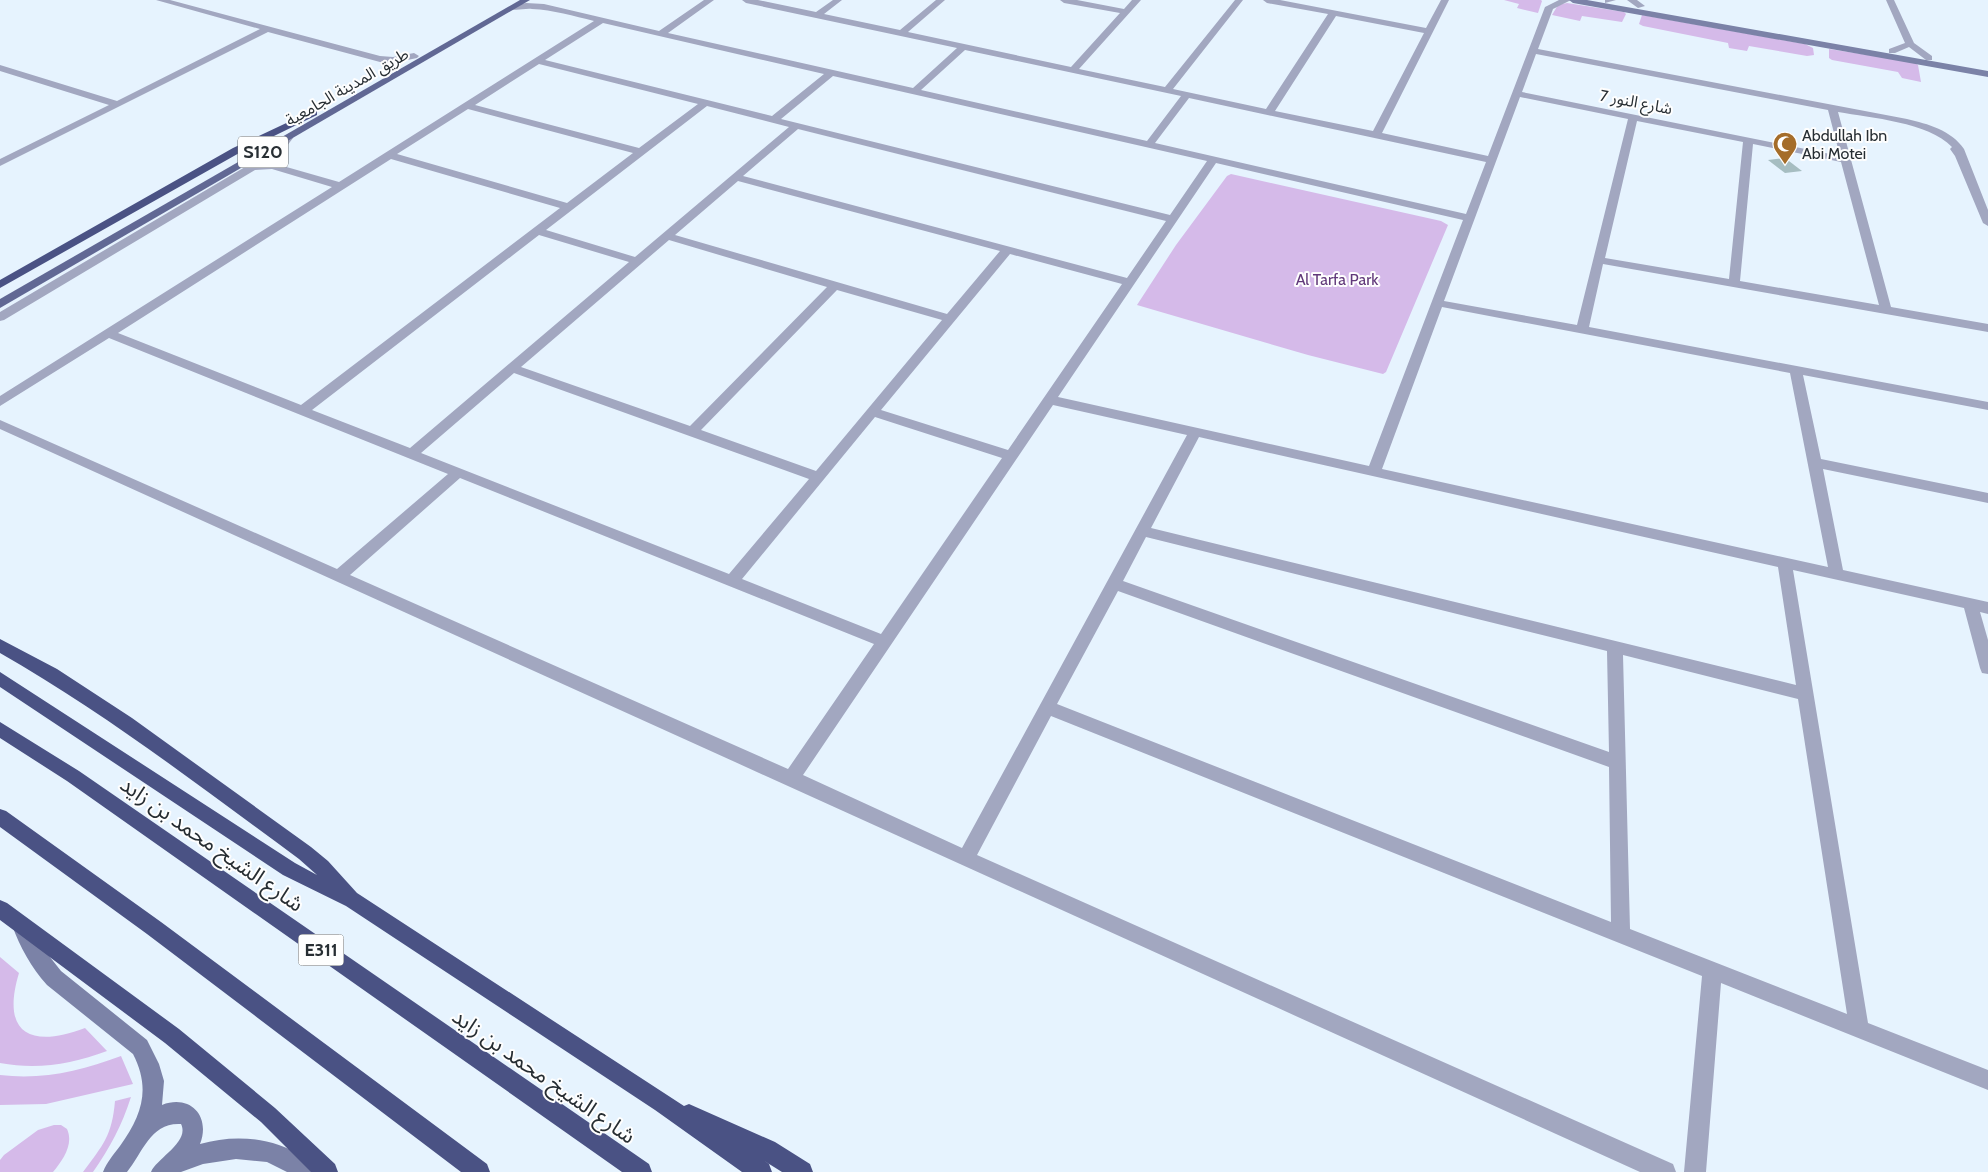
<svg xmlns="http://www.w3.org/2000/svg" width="1988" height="1172" font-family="Cabin,'Noto Sans Arabic',sans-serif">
<rect width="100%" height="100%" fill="#e6f3fe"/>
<path fill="#d5bae9" d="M 1504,0 L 1541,0 L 1542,1 L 1538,13 L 1517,8 L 1519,4 Z
M 1567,3 L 1624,12 L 1626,14 L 1622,22 L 1582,16 L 1580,21 L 1552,15 L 1558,5 Z
M 1642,15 L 1805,44 L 1813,48 L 1814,55 L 1807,56 L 1749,46 L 1747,51 L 1729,48 L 1728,43 L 1643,26 L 1639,24 Z
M 1829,49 L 1913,62 L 1918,65 L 1921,82 L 1902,78 L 1898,72 L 1832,60 L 1829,58 Z
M 1231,174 L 1441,221 L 1448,225 L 1386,372 L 1383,374 L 1308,355 L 1137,305 L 1176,245 L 1227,176 Z
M 0,957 L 19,973 C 0,1036 33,1048 85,1028 L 107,1051 C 72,1064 38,1070 0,1063 Z
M 121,1056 L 133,1084 L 46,1104 L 0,1105 L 0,1075 C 43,1080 81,1071 121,1056 Z
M 131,1097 C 122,1125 110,1148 93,1172 L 83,1172 C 103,1145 112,1136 115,1101 Z
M 54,1125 L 61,1125 L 67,1129 C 74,1144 63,1160 53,1172 L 0,1172 L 0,1160 L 4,1155 L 38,1130 Z"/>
<path fill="#a6bdc1" d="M 1785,158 L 1802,171 L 1785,173 L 1768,160 Z"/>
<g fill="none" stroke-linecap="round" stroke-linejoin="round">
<path fill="#a2a7c0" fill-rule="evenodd" d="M 156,0 L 170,0 L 380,56 L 393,57 L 414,53 L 419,56 L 417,58 L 393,63 L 380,62 L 268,32 L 0,166 L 0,159 L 109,105 L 0,71 L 0,65 L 117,101 L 260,29 Z
M 704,0 L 714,0 L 668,33 L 913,88 L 957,48 L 746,3 L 742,0 L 758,0 L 816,12 L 833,0 L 842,0 L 824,14 L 900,30 L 936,0 L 945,0 L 908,32 L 1071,67 L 1120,13 L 1064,3 L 1060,0 L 1077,0 L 1124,9 L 1132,0 L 1141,0 L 1079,69 L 1165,87 L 1235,0 L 1243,0 L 1173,89 L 1266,109 L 1328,14 L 1267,3 L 1263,0 L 1280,0 L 1426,28 L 1441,0 L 1449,0 L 1382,133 L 1488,156 L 1545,7 L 1559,0 L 1571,0 L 1553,9 L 1538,49 L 1907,119 C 1928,124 1951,130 1964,149 L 1988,210 L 1988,226 L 1983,223 L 1955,156 L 1950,149 L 1952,147 C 1928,122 1871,118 1838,112 L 1891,307 L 1988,324 L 1988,332 L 1603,264 L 1589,327 L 1988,402 L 1988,410 L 1803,375 L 1821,459 L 1988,493 L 1988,503 L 1823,469 L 1843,570 L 1988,602 L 1988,614 L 1980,612 L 1988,640 L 1988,674 L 1982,673 L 1980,668 L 1964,608 L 1793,570 L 1868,1023 L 1988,1070 L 1988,1090 L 1721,983 L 1706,1172 L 1684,1172 L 1702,976 L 1051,716 L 977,855 L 1673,1164 L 1676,1172 L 1640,1172 L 0,429 L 0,420 L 337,569 L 448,474 L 109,338 L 0,406 L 0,396 L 332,187 L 272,169 L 255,170 L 4,320 L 0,321 L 0,312 L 272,151 L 284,136 L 292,136 L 293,138 L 280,155 L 266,163 L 276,164 L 339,182 L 594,21 C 574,16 553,10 532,9 C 524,8 515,12 509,8 L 510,6 L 526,3 L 544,4 L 659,31 ZM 1336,16 L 1424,33 L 1373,131 L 1275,111 ZM 603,23 L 824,74 L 772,116 L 545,60 ZM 965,50 L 1181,96 L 1147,141 L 921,90 ZM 1536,54 L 1828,110 L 1840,156 L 1522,92 ZM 539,64 L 698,104 L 639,148 L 475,105 ZM 833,76 L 1207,161 L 1170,215 L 781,119 ZM 1520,97 L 1628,119 L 1577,325 L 1444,301 ZM 1189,98 L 1486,162 L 1466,214 L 1155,143 ZM 707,106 L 789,127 L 635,257 L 546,230 ZM 468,109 L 633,153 L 567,203 L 397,154 ZM 1637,121 L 1743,142 L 1729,279 L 1605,258 ZM 798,129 L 1166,221 L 1127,278 L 743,176 ZM 1753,144 L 1841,162 L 1879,305 L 1740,281 ZM 391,159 L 560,208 L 301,405 L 118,333 ZM 1216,163 L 1463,220 L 1369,466 L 1058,397 ZM 738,181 L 1000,251 L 947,314 L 675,235 ZM 539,235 L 629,262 L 410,448 L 312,410 ZM 669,240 L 827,287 L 690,426 L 521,367 ZM 1010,254 L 1122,284 L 1008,450 L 881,410 ZM 837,290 L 942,320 L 816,471 L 701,430 ZM 1442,307 L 1790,373 L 1828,567 L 1382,469 ZM 514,373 L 809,479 L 729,574 L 421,453 ZM 1053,405 L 1187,435 L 962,848 L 803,775 ZM 875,417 L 1002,458 L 881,634 L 742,579 ZM 1199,437 L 1778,567 L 1796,685 L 1151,528 ZM 460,478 L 874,644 L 788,769 L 350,575 ZM 1146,537 L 1607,651 L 1609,752 L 1123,581 ZM 1118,591 L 1609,767 L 1611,922 L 1057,704 ZM 1623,655 L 1798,699 L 1847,1014 L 1630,929 Z
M 1605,0 L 1616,0 L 1605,3 Z
M 1627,0 L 1637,0 L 1645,6 L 1638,8 Z
M 1886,0 L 1894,0 L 1914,43 L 1932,56 L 1932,60 L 1926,60 L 1909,47 L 1895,53 L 1889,53 L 1889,49 L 1905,43 Z"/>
<path fill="#7b82a7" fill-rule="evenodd" d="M 1569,0 L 1587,0 L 1988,71 L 1988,77 L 1573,3 Z
M 21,916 L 28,919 L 42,947 L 61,971 L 147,1040 L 159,1064 L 164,1081 L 162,1105 C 190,1094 211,1116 200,1144 C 234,1134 272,1137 302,1156 C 309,1161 314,1164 318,1172 L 287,1172 L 267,1162 L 236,1159 L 203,1164 L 181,1172 L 151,1172 C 157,1158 190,1142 181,1124 C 151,1122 143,1152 127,1172 L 103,1172 C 107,1162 114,1154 120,1146 C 142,1115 151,1089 133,1054 L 47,985 C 31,967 20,947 12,925 L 14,919 Z"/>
<path fill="#616894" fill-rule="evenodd" d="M 520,0 L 530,0 L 0,308 L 0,299 Z"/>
<path fill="#4a5284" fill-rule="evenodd" d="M 314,110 L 317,111 L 317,115 L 241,152 L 0,288 L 0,280 L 233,148 Z
M 0,639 L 57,669 L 132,718 L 311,847 L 328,861 L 357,893 L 684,1106 L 689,1104 L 775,1142 L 810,1164 L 813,1172 L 782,1172 L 758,1157 L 769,1164 L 772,1172 L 742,1172 L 655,1110 L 346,906 L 283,875 L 0,687 L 0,672 L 295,863 L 317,875 L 299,859 C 201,787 105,713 0,653 Z
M 0,722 L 79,771 L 649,1164 L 652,1172 L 622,1172 L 67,781 L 0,738 Z
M 0,809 L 6,811 L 161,922 L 487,1164 L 490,1172 L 461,1172 L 147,934 L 0,827 Z
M 0,900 L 7,903 L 179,1029 L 275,1108 L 335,1164 L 338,1172 L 311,1172 L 261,1122 L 165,1043 L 0,920 Z"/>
</g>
<defs>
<symbol id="mosque-pin" viewBox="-11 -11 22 30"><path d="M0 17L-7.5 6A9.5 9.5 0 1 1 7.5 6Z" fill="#a56d2a" stroke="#fefefe"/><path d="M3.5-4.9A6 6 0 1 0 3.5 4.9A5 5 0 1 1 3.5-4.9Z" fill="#fff"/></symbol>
</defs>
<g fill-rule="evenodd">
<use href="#mosque-pin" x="1771" y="130" width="28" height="38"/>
</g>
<g text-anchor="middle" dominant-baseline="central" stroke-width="4" stroke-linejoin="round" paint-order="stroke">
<g font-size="16" fill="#272e33" stroke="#fefefe">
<text transform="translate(347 87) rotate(-30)">طريق المدينة الجامعية</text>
<text transform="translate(1636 102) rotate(11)">شارع النور 7</text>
</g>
<g font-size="16" fill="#272e33" stroke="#fefefe" text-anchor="start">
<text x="1802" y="135">Abdullah Ibn<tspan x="1802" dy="18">Abi Motei</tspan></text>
</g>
<g font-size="16" fill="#61397a" stroke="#fefefe">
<text x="1337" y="279">Al Tarfa Park</text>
</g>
<g fill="#fefefe" stroke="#686c70" stroke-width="1">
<rect x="238" y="136.5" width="50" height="31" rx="4"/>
<rect x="298.5" y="934.5" width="45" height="31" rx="4"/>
</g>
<g font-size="18" font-weight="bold" fill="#272e33">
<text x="263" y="152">S120</text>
<text x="321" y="950">E311</text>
</g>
<g font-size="22" fill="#272e33" stroke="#fefefe">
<text transform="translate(212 844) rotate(35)">شارع الشيخ محمد بن زايد</text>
<text transform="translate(544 1076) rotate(35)">شارع الشيخ محمد بن زايد</text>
</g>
</g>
</svg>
